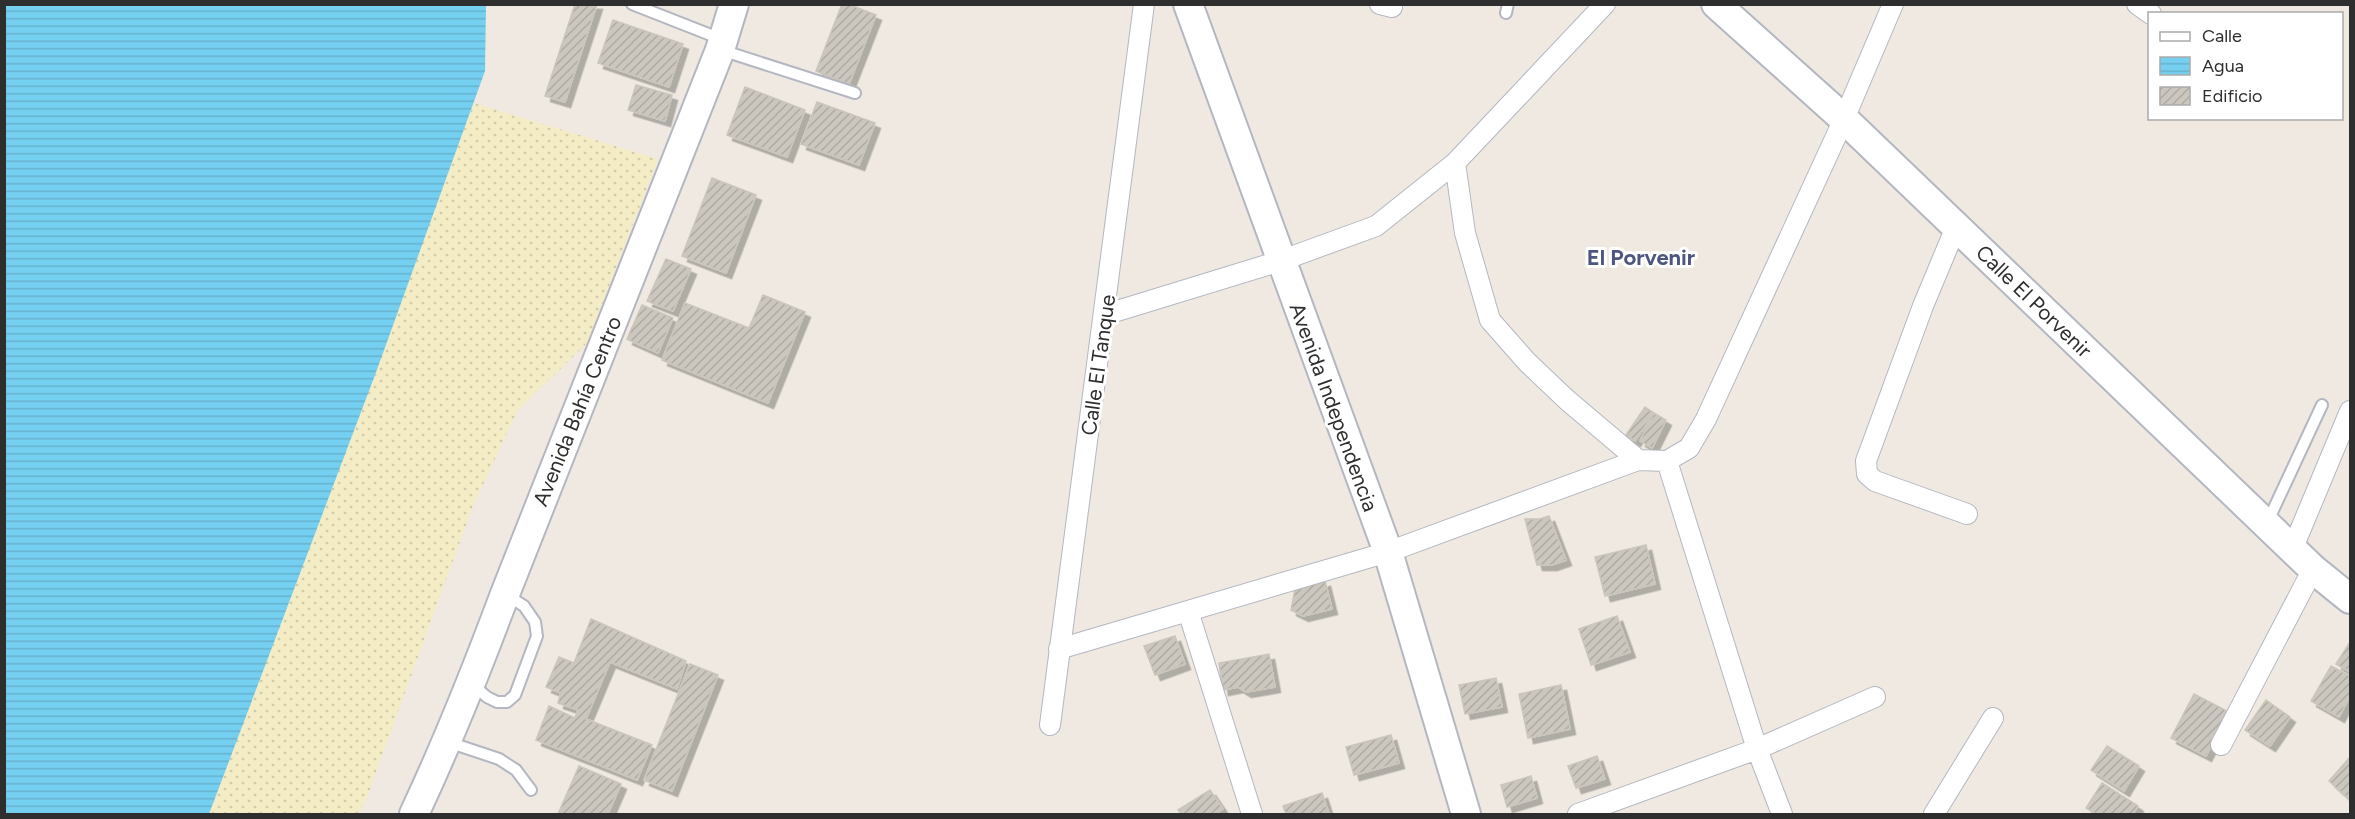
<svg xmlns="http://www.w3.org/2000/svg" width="2355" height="819" font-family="Figtree,sans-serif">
<defs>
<pattern id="sand-dots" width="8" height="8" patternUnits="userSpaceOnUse" patternTransform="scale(1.5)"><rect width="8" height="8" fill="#f3ecc5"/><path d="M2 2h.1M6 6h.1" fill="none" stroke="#d1cbaa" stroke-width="1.8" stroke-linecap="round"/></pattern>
<pattern id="water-rules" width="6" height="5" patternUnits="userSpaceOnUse" patternTransform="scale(1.5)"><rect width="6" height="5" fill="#75cff0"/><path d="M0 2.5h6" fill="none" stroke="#66b2ce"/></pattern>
<pattern id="building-hatch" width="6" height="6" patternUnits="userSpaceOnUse" patternTransform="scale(1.5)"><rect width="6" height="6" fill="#cbc7bf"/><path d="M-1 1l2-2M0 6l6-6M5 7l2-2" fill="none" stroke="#afaba4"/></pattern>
<filter id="shadow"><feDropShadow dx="5.5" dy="5.5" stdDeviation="0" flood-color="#0004"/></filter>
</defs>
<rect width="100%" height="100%" fill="#efe9e1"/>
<path fill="url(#sand-dots)" d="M 474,103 L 658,159 L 587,343 L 518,410 L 473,506 L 366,800 L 358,814 L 189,814 Z"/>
<path fill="url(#water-rules)" d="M 5,4 L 486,5 L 485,71 L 375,375 L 209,814 L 5,814 Z"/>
<path fill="url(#building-hatch)" stroke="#cbc5ba" stroke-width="1.5" filter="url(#shadow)" d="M 575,4 L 597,4 L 565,102 L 545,96 Z
M 842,4 L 848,4 L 876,15 L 849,84 L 816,71 Z
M 613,20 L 683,44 L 669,87 L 598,63 Z
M 636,85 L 672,95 L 665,121 L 628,110 Z
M 745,87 L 805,110 L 787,157 L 727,135 Z
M 817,102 L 875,123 L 859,165 L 801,144 Z
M 712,178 L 756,195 L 726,273 L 682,256 Z
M 666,259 L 691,269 L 673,311 L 647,301 Z
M 763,295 L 805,312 L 768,403 L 662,360 L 685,303 L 749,328 Z
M 642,305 L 673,318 L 658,353 L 627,339 Z
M 1645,407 L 1654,413 L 1635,441 L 1626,435 Z
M 1654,413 L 1666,420 L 1652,448 L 1640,441 Z
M 1549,516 L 1566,560 L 1552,565 L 1537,565 L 1525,519 L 1540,519 Z
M 1646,545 L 1655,584 L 1605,596 L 1595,557 Z
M 1325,581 L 1332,609 L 1303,616 L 1291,610 L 1295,589 Z
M 1617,616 L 1630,652 L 1591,665 L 1579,629 Z
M 591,619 L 686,661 L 677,689 L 610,662 L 586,719 L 652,745 L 637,780 L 536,740 L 549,706 L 575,718 L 578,710 L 558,703 L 561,693 L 546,687 L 559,657 L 574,663 Z
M 1175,636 L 1185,664 L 1155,675 L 1144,646 Z
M 2350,642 L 2350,672 L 2336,664 Z
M 1269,654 L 1275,687 L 1246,692 L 1238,687 L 1223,690 L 1219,663 Z
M 690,664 L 718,675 L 672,791 L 644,780 Z
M 2331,666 L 2350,676 L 2350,696 L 2339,717 L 2311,701 Z
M 1496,678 L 1502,707 L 1465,714 L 1459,685 Z
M 1561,685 L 1570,729 L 1528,738 L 1519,694 Z
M 2194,694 L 2229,712 L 2206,756 L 2171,738 Z
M 2266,700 L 2290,717 L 2270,746 L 2245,730 Z
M 1391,735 L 1399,763 L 1354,775 L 1346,747 Z
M 2107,746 L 2139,766 L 2124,791 L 2091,770 Z
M 1597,756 L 1605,779 L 1576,788 L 1568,766 Z
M 2350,757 L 2350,800 L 2329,781 Z
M 579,766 L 621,784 L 608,814 L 558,814 Z
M 1531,776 L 1537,798 L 1507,807 L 1501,785 Z
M 2102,783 L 2138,806 L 2133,814 L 2096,814 L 2086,808 Z
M 1210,790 L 1223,809 L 1215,814 L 1181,814 L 1178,810 Z
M 1322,793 L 1329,814 L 1286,814 L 1283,806 Z"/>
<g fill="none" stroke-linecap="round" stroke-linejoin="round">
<defs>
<path id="lane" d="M 632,4 L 721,39
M 1506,13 L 1508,4
M 721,50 L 855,93
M 2268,521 L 2322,405
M 472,684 L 487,697 L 497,702 L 507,702 L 515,695 L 537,636 L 535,622 L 524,606 L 505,594
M 448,742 L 499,759 L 516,770 L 531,790"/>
<path id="street" d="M 1380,4 L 1392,7
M 2137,4 L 2151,14
M 1455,163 L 1465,233 L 1490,320 L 1527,362 L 1567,400 L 1638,460
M 1956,227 L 1923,306 L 1866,461 L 1867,474 L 1875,481 L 1967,514
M 1104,315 L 1280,261 L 1376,226 L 1455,163 L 1605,4
M 1667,461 L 1757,749 L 1782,814
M 2292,550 L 2350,411
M 1188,611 L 1252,814
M 1059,649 L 1388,552 L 1638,460 L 1667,461 L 1689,448 L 1706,419 L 1844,119 L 1893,4
M 1050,725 L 1144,4
M 2221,745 L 2313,569
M 1578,814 L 1757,749 L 1875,697
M 1934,814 L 1993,718"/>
<path id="secondary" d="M 1188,4 L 1388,552 L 1466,814
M 1716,4 L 1844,119 L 2313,569 L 2350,599
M 414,814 C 448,742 477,669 505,594 L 720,50 L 734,4"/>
</defs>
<use href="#lane" stroke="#b4b7c1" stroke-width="14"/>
<use href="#street" stroke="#b4b7c1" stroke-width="22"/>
<use href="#secondary" stroke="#b4b7c1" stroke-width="32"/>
<use href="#lane" stroke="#fff" stroke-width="10"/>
<use href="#street" stroke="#fff" stroke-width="20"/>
<use href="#secondary" stroke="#fff" stroke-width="28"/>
</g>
<g text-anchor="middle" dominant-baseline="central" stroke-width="6" stroke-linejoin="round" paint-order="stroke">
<g font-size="21" fill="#2e2e2e" stroke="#fff">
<text transform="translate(2034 301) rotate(44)">Calle El Porvenir</text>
<text transform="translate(1098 365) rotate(-82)">Calle El Tanque</text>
<text transform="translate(1334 407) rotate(70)">Avenida Independencia</text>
<text transform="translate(577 411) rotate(-68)">Avenida Bahía Centro</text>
</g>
<g font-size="22" font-weight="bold" fill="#4d5680" stroke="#fff">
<text x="1641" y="257">El Porvenir</text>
</g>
</g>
<rect width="2355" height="819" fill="none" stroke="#2e2e2e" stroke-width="12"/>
<rect x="2148" y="12" width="195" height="108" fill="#ffffff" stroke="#ababab" stroke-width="1.5"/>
<rect x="2160" y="32" width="30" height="9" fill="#ffffff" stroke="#ababab" stroke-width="1.5"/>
<text x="2202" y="42" font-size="18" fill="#2e2e2e">Calle</text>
<rect x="2160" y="57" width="30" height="18" fill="url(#water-rules)" stroke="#ababab" stroke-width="1.5"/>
<text x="2202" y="72" font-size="18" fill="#2e2e2e">Agua</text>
<rect x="2160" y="87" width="30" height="18" fill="url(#building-hatch)" stroke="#ababab" stroke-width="1.5"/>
<text x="2202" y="102" font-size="18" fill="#2e2e2e">Edificio</text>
</svg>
